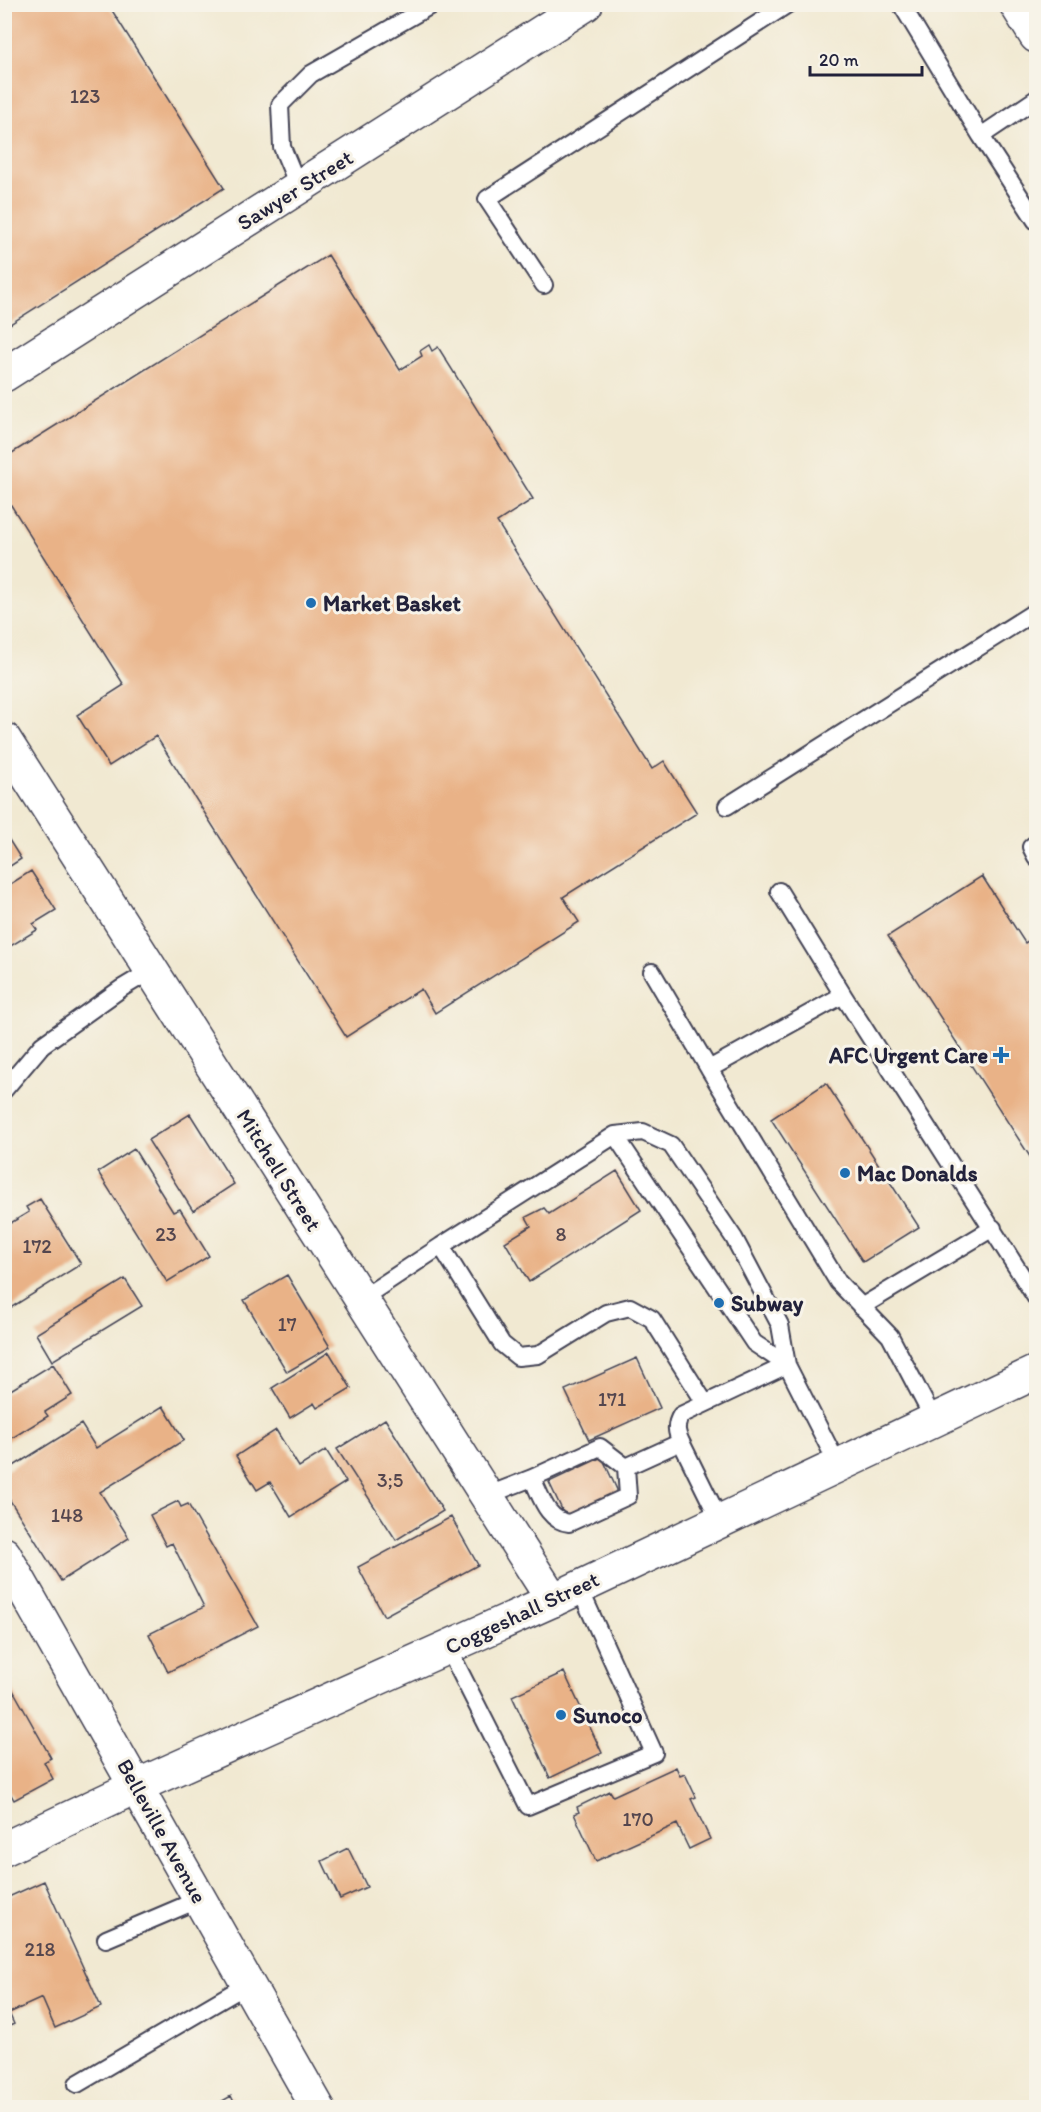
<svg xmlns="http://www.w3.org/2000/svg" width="1041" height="2112" font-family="Itim,sans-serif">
<rect width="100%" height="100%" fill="#f7f3e8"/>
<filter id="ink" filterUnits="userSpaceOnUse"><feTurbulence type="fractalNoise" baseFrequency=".0167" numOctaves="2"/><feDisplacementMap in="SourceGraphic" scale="12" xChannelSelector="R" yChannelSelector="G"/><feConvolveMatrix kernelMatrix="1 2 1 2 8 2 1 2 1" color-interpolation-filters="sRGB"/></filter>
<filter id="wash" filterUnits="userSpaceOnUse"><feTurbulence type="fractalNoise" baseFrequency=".008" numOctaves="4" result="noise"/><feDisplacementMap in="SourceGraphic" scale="24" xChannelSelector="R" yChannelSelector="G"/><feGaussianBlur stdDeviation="1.35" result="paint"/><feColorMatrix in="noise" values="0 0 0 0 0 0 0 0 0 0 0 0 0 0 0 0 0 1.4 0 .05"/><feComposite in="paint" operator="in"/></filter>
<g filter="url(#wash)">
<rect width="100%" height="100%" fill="#f1e9d2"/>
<g id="blocks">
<path fill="#e9b287" d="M 4,4 L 108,4 L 224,188 L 4,328 Z
M 328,255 L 400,370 L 422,356 L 420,351 L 429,345 L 432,351 L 438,347 L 533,499 L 497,522 L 652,769 L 664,761 L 697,813 L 563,897 L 579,922 L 435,1013 L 421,989 L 346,1037 L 156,736 L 109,766 L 77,715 L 124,685 L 4,494 L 4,458 Z
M 4,832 L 21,859 L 4,870 Z
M 31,871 L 56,910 L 33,924 L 37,930 L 4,950 L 4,888 Z
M 982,876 L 1025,943 L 1036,936 L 1036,1166 L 888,936 Z
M 826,1083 L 919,1227 L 863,1262 L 771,1119 Z
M 190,1114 L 234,1184 L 193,1211 L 148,1140 Z
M 134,1149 L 173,1212 L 180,1209 L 209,1256 L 167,1282 L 98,1172 Z
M 617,1171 L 641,1210 L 529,1282 L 505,1242 L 531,1226 L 526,1217 L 544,1208 L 549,1214 Z
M 40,1199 L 81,1264 L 4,1312 L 4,1227 L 29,1212 L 26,1207 Z
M 287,1275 L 330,1347 L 287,1372 L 244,1300 Z
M 125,1279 L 142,1306 L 52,1361 L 36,1334 Z
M 329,1352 L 351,1388 L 317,1408 L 314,1403 L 290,1418 L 272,1388 Z
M 637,1358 L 660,1408 L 589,1440 L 565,1390 Z
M 53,1364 L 72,1395 L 45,1412 L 48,1416 L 4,1443 L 4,1394 Z
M 163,1406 L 184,1440 L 100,1492 L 129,1538 L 61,1581 L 4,1491 L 4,1472 L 81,1424 L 96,1448 Z
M 385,1419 L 443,1511 L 396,1540 L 337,1449 Z
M 276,1430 L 299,1467 L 326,1450 L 346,1482 L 291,1517 L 270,1482 L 257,1490 L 236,1456 Z
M 602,1457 L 618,1492 L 565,1516 L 549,1482 Z
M 178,1501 L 181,1507 L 188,1504 L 258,1626 L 168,1672 L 149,1634 L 204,1607 L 172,1543 L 166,1546 L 150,1515 Z
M 451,1517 L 478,1565 L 384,1616 L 358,1567 Z
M 564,1672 L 602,1753 L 550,1778 L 512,1696 Z
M 4,1674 L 51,1758 L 44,1762 L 53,1779 L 14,1800 L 4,1782 Z
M 676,1767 L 680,1776 L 685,1774 L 696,1797 L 691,1799 L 710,1839 L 689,1849 L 677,1824 L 596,1861 L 574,1814 L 579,1812 L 577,1807 L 610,1791 L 613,1796 Z
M 348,1848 L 367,1887 L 340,1899 L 322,1861 Z
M 44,1881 L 101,2007 L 55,2028 L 42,1998 L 9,2013 L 14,2024 L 5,2028 L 4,1899 Z
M 231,2096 L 237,2108 L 210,2108 Z"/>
</g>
</g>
<g filter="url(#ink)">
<use href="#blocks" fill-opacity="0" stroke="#414052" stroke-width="1.5"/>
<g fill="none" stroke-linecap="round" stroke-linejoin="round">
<defs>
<path id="lane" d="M 901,4 L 981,136 L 1036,221
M 981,136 L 1036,99
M 299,188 L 282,147 L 280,105 L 311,74 L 433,4
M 544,285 L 487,199 L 788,4
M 727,806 L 1036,611
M 1036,843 L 1031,847 L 1036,857
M 779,891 L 843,995
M 652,972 L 709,1069
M 4,1090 L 42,1045 L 122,988 L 152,970
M 615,1135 L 754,1343 L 787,1365
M 441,1246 L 615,1135 L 643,1132 L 671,1145 L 734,1238 L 780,1325 L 787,1365 L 838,1465
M 361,1299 L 441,1246 L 502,1344 L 518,1357 L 538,1355 L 606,1313 L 630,1307 L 652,1319 L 705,1403
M 861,1307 L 993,1228
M 934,1420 L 890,1336 L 838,1282 L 709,1069 L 843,995 L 1036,1298
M 626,1467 L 681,1442
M 486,1496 L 532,1478 L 600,1447 L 626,1467 L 628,1496 L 569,1523 C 547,1521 541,1496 532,1478
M 720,1521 L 681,1442 C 676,1432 675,1425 681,1415 L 787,1365
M 448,1648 L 528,1806 L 654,1753 L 579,1587
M 106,1939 L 200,1899
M 77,2084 L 248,1984"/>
<path id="street" d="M 1016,4 L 1036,36
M 4,375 L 586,4
M 4,739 L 553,1600"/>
<path id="secondary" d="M 4,1554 L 318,2108
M 4,1849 L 137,1786 L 553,1600 L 1036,1372"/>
</defs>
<use href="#lane" stroke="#414052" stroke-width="20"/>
<use href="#street" stroke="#414052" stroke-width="36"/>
<use href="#secondary" stroke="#414052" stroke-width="36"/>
<use href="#lane" stroke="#fff" stroke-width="16"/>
<use href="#street" stroke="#fff" stroke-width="33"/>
<use href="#secondary" stroke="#fff" stroke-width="33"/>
</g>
</g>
<g fill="#1f6fb2" stroke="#f7f3e8" stroke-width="2">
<circle cx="311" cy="603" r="6"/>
<path d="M998 1046h6v6h6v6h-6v6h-6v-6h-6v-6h6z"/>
<circle cx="845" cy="1173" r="6"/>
<circle cx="719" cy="1303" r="6"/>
<circle cx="561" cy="1715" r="6"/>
</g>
<g text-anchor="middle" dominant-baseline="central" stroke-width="6" stroke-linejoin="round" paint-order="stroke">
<g font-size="20" fill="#54464e">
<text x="85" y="96">123</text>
<text x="166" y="1234">23</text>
<text x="561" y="1234">8</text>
<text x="37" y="1246">172</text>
<text x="287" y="1324">17</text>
<text x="612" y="1399">171</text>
<text x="390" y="1480">3;5</text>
<text x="67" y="1515">148</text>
<text x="638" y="1819">170</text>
<text x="40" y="1949">218</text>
</g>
<g font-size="22" fill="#22223b" stroke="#f7f3e8">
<text transform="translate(295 190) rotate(-32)">Sawyer Street</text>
<text transform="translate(279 1170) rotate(58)">Mitchell Street</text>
<text transform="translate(522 1613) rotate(-25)">Coggeshall Street</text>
<text transform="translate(162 1831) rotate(61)">Belleville Avenue</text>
</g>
<g font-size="22" font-weight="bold" fill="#22223b" stroke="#f7f3e8" text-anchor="start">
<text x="323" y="603">Market Basket</text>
<text x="988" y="1055" text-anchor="end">AFC Urgent Care</text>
<text x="857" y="1173">Mac Donalds</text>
<text x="731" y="1303">Subway</text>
<text x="573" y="1715">Sunoco</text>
</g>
</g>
<rect width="1041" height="2112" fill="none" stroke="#f7f3e8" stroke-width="24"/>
<path d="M810 66v9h112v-9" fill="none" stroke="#22223b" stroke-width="3"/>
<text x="819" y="66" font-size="18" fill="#22223b" stroke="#f7f3e8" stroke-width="4.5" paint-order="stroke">20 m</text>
</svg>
